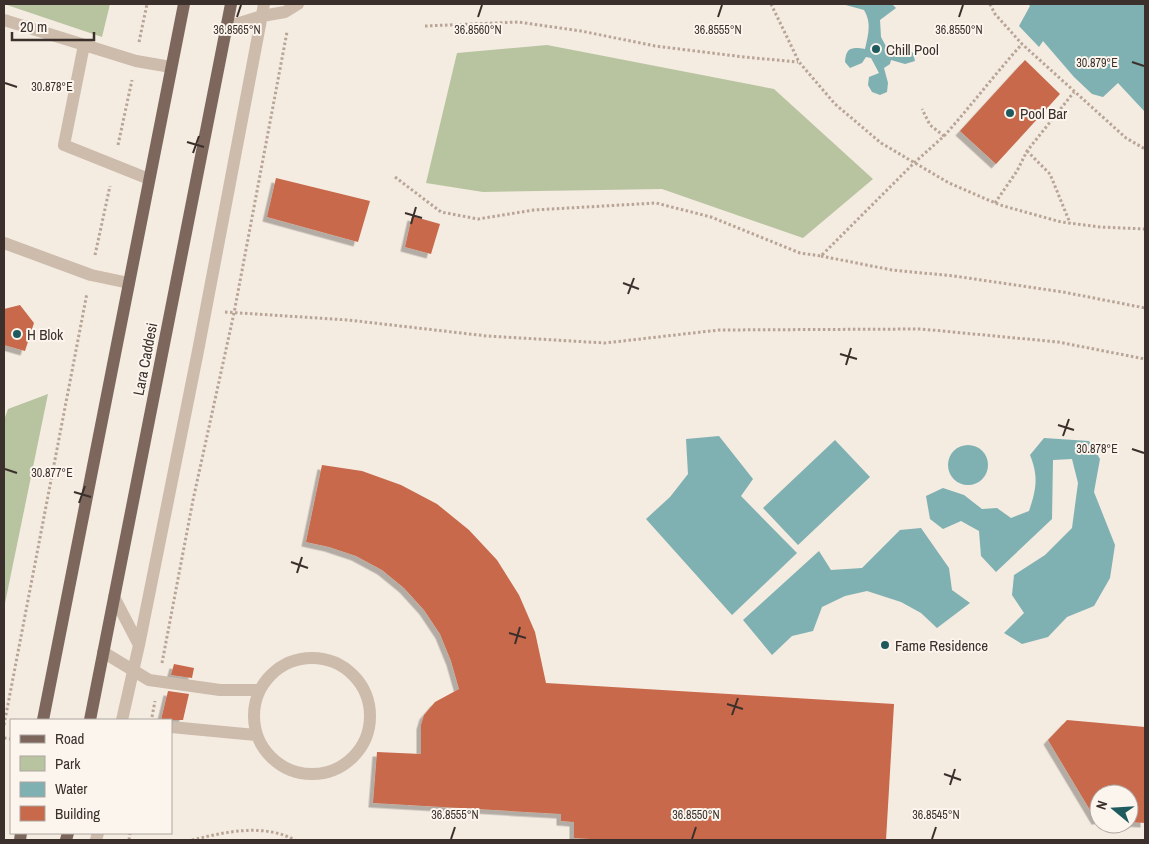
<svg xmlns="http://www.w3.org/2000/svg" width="1149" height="844" font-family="'Archivo Narrow',sans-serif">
<defs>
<filter id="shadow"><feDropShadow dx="-4.5" dy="4.5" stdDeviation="0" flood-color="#0004"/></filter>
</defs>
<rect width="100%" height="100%" fill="#f4ebe1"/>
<path fill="#b8c4a0" d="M 4,4 L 110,4 L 102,37 Z
M 547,45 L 774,89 L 873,179 L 803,238 L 662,189 L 483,192 L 426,183 L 457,53 Z
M 48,394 L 4,608 L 4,420 L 8,409 Z"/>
<path fill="#7fb0b2" d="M 842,4 L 892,4 L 896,8 L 880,20 L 881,37 L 889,52 L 906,47 L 913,53 L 915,61 L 905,64 L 891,60 L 890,64 L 884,68 L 888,83 L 887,92 L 880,95 L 872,92 L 868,85 L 869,77 L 879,73 L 871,58 L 866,57 L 862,63 L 850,68 L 845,62 C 846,47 852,47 865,49 C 868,35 872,23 864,10 Z
M 1028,4 L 1145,4 L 1145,112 L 1118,83 L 1103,97 L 1092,94 L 1074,77 L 1043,41 L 1039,47 L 1019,26 L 1030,6 Z
M 719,436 L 753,479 L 741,496 L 797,553 L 732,615 L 646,519 L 670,497 L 688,474 L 686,439 Z
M 1044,438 L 1089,441 L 1100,459 L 1094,492 L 1115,545 L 1110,578 L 1094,606 L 1067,617 L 1048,637 L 1022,644 L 1004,633 L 1024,613 L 1012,595 L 1014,575 L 1045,555 L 1072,528 L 1078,483 L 1072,459 L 1053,460 L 1052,519 L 996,572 L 981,556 L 979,531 L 961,521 L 943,529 L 930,519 L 926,496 L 943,488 L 964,495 L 982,509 L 997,508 L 1011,518 L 1029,511 C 1036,490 1039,477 1030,455 Z
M 835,440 L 870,477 L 798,545 L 763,508 Z
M948 465a20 20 0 1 1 40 0a20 20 0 1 1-40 0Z
M 921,528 L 949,568 L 952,590 L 970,603 L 937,628 L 921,613 L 901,602 L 867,591 L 845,596 L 822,607 L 813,631 L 792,636 L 772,655 L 743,620 L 819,551 L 831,570 L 862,568 L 900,530 Z"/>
<path fill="#c8694b" filter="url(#shadow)" d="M 1025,60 L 1060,94 L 996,164 L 960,131 Z
M 276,178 L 370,201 L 358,242 L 267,217 Z
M 412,216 L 440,224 L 431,254 L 405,247 Z
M 20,305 L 34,323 L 25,351 L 4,345 L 4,309 Z
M 322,465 L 362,471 L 401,485 L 437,504 L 469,530 L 497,560 L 519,595 L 535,632 L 546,683 L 894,704 L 886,840 L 606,840 L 574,838 L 574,822 L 561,821 L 561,814 L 373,803 L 377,752 L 421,754 L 421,725 L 424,715 L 435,702 L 459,689 L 451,661 L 440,634 L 424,610 L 404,588 L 382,570 L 356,556 L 329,547 L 306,542 Z
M 174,664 L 194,668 L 192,678 L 171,675 Z
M 168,691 L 189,694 L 183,720 L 161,720 Z
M 1067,720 L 1145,727 L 1145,823 L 1129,822 L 1129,794 L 1099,794 L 1099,820 L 1096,820 L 1048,740 Z"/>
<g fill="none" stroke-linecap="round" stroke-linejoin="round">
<path stroke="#b9a596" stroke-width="3" stroke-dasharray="2.5 2.5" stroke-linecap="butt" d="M 771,4 L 799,62 L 835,104 L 881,143 L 949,183 L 1000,205 L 1061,222 L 1100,227 L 1145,229
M 990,4 L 995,14 L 1022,44 L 1126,138 L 1145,149
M 425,26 L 518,22 L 581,31 L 655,46 L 744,57 L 798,62
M 139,42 L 147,4
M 944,136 C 971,106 995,74 1022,44
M 118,145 L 132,80
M 1027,151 L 1050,174 L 1070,223
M 395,177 L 441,212 L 478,219 L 534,210 L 656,203 L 711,217 L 800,253 L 821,256 L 914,163 L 944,136 L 930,125 L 922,109
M 995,203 L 1017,171 L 1027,151 L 1074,92
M 95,255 L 110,186
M 821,256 L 892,270 L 954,276 L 1063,292 L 1145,308
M 225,312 L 348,320 L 487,336 L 605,343 L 719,330 L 921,329 L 1058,342 L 1145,359
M 162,663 L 193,500 L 234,313 L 287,32
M 152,717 L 155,701
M 4,725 L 87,293
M 4,738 L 11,739
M 129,840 L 130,833
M 192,840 C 225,832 263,823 295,840"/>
<path stroke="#cdbbac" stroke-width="12" d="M 4,20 L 136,61 L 171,67
M 227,27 L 262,16 L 285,12 L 298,4
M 84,45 L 64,145 L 149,179
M 114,597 L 139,645 L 122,720
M 139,645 L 198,351 L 264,4
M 103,652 L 149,680 L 220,690 L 260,690
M254 716a58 58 0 1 1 116 0a58 58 0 1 1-116 0Z
M 171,727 L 256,735
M 96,840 L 98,833"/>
<path stroke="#cdbbac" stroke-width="12" d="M 4,243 L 91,275 L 129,283"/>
<path stroke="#7d675c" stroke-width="12" d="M 43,720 L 184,4
M 90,720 L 231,4
M 20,840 L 21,833
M 66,840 L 68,833"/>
</g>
<path fill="none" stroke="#3b302b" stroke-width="2" d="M 237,17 L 241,5M 478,17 L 482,5M 718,17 L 722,5M 959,17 L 963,5M 1132,62 L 1144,66M 5,83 L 17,87M 187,142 L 204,147M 193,153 L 199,136M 405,213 L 422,218M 411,224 L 416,207M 623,283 L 639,289M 628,294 L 634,278M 840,354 L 857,359M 846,365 L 851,348M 1058,425 L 1074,430M 1063,436 L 1069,419M 1132,449 L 1144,453M 5,469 L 17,473M 74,492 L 91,497M 79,503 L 85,486M 291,562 L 308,568M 297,573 L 302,557M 509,633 L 526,638M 515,644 L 520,627M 727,704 L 743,709M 732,715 L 738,698M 944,774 L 961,780M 950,785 L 955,769M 451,839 L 455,827M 692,839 L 696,827M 932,839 L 936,827"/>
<g fill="#1f5a5e" stroke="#fbf5ee" stroke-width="2">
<circle cx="876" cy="49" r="5"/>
<circle cx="1010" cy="113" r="5"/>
<circle cx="17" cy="334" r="5"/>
<circle cx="885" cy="645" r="5"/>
</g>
<g text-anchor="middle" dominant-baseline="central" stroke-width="4" stroke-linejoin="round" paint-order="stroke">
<g font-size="15" fill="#3b302b" stroke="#fbf5ee" text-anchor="start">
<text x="886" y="49">Chill Pool</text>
<text x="1020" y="113">Pool Bar</text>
<text x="27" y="334">H Blok</text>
<text x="895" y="645">Fame Residence</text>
</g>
<g font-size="15" fill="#3b302b" stroke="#fbf5ee">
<text transform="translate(145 359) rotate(-79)">Lara Caddesi</text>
</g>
</g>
<g font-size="12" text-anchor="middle" fill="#3b302b" stroke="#fbf5ee" stroke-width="4" stroke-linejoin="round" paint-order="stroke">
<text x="237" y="34">36.8565°N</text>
<text x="478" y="34">36.8560°N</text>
<text x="718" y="34">36.8555°N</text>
<text x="959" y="34">36.8550°N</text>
<text x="1097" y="67">30.879°E</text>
<text x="52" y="91">30.878°E</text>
<text x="1097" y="453">30.878°E</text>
<text x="52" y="477">30.877°E</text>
<text x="455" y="819">36.8555°N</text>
<text x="696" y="819">36.8550°N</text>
<text x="936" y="819">36.8545°N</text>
</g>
<rect width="1149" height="844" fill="none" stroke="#3b302b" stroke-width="10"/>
<rect x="10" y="719" width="162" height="115" fill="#fbf5ee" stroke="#aea6a0"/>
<rect x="20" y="735" width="25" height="8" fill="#7d675c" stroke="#aea6a0"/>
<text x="55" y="744" font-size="15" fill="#3b302b">Road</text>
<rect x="20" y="756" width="25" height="15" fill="#b8c4a0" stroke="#aea6a0"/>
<text x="55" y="769" font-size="15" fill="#3b302b">Park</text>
<rect x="20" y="782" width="25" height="15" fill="#7fb0b2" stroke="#aea6a0"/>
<text x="55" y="794" font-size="15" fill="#3b302b">Water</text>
<rect x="20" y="806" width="25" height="15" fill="#c8694b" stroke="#aea6a0"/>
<text x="55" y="819" font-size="15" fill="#3b302b">Building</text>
<g transform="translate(1114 809) rotate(288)"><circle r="24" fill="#fbf5ee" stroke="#aea6a0"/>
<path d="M0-4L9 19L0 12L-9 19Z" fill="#1f5a5e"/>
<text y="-8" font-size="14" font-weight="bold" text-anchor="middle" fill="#3b302b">N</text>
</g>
<path d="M12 32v8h82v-8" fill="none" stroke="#3b302b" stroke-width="2.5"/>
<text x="20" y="32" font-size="15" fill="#3b302b" stroke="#fbf5ee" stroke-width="4" paint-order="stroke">20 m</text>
</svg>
